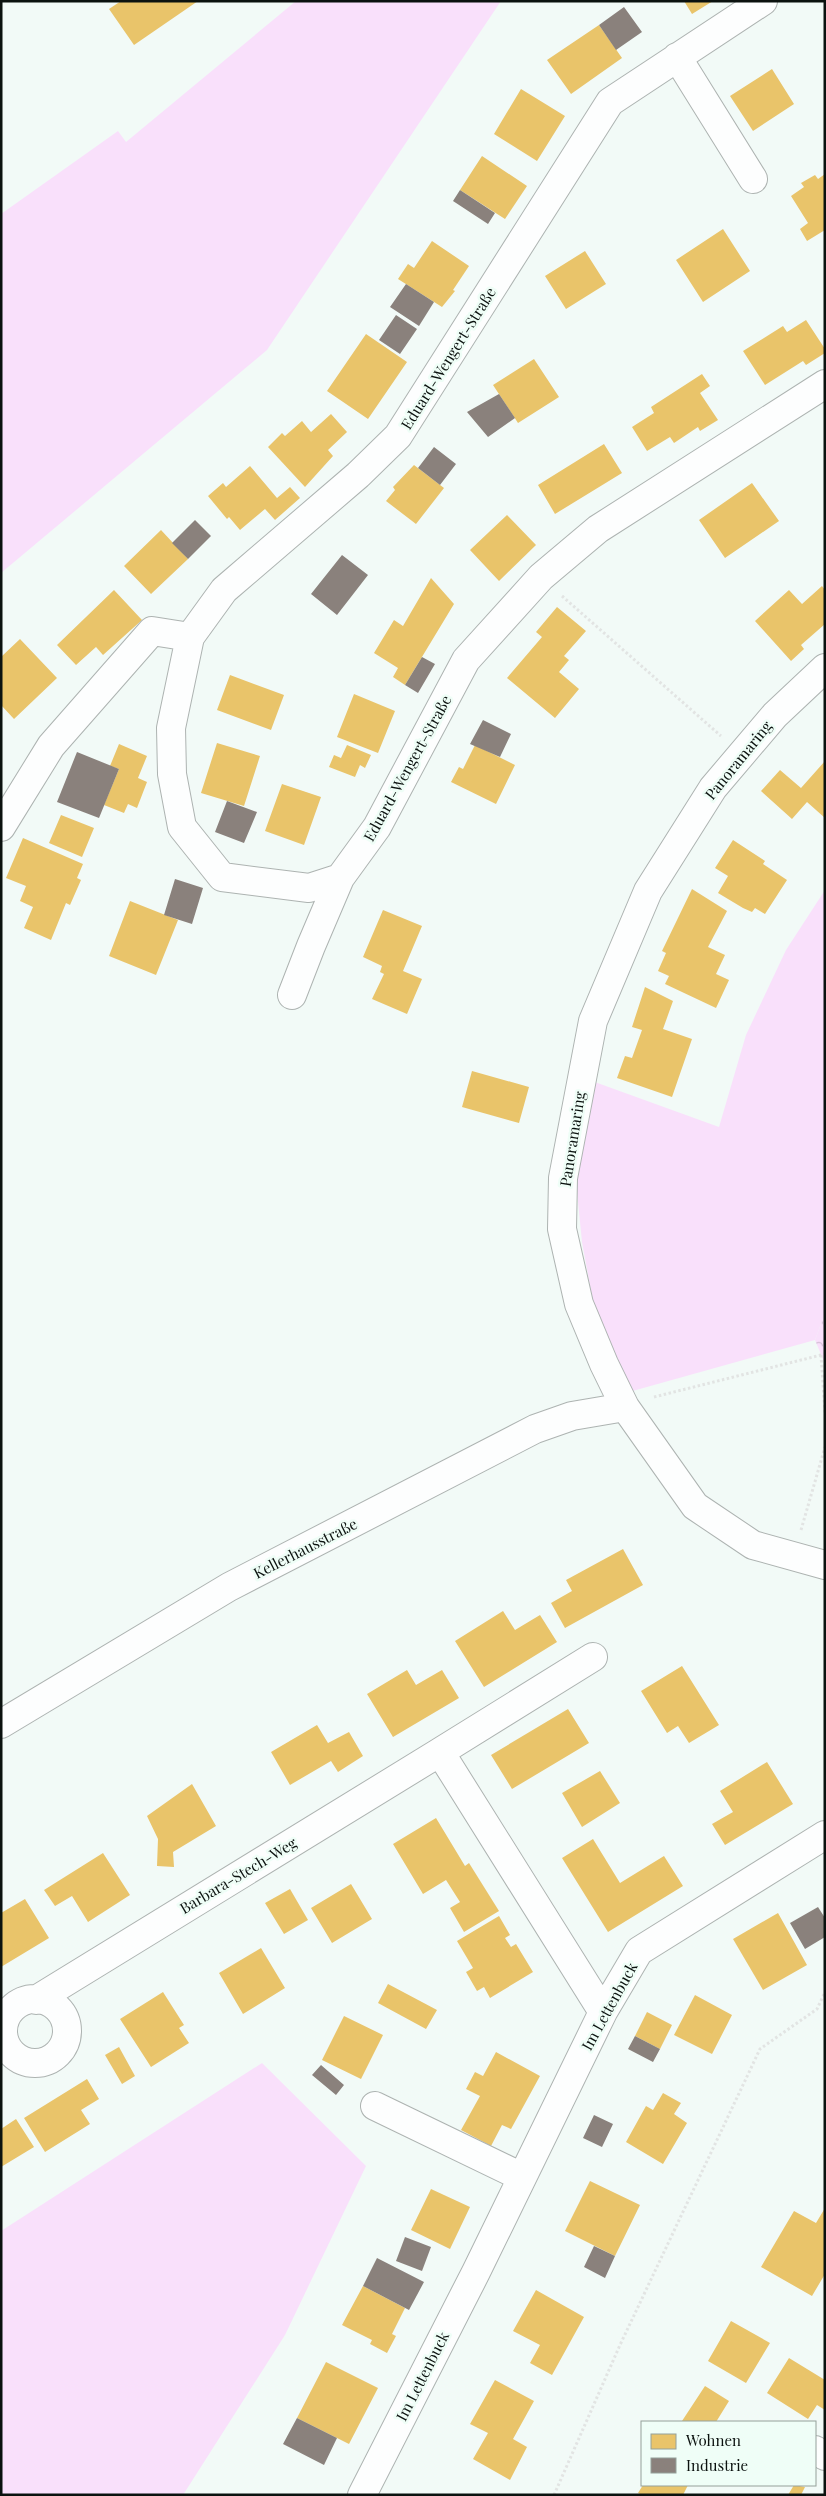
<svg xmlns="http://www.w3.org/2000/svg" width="826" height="2496" font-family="'Playfair Display',serif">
<defs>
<pattern id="park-crowns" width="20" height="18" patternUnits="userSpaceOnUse" patternTransform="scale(1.25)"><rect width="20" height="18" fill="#f9e0fb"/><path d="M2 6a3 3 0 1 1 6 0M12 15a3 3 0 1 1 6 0" fill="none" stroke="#d4bfd6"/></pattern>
</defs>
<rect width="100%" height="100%" fill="#f2faf7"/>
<path fill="#f9e0fb" d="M 296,1 L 501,1 L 267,350 L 1,573 L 1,214 L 118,131 L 126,142 Z
M 825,890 L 825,1313 L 815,1340 L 629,1392 L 594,1307 L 582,1242 L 576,1182 L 592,1081 L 719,1127 L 746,1035 L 786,950 Z
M 262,2063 L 366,2166 L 285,2335 L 183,2495 L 1,2495 L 1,2231 Z"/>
<path fill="url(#park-crowns)" d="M 825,1313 L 825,1364 L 815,1340 Z"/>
<path fill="#e9c46a" d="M 121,1 L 198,1 L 134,45 L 109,9 Z
M 684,1 L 713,1 L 692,14 Z
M 599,25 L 622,58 L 571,94 L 547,60 Z
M 772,69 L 794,104 L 753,131 L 730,96 Z
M 521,89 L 565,116 L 537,161 L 494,134 Z
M 482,156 L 527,186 L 505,219 L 460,190 Z
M 825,174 L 825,230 L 807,241 L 800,229 L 808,223 L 791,196 L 804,187 L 801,183 L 815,175 L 818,179 Z
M 723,229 L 750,271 L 703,302 L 676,260 Z
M 432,241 L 469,266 L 453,290 L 455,291 L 442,307 L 398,279 L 408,264 L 414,268 Z
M 585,251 L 606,284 L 566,309 L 545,276 Z
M 806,320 L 825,349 L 825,353 L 806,365 L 803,361 L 765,385 L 743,351 L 783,326 L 787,332 Z
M 366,334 L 407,362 L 368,419 L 327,391 Z
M 534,359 L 559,397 L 518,423 L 493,385 Z
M 702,374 L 710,386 L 700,393 L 718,420 L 700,431 L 698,427 L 674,443 L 670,437 L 647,451 L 632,427 L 654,413 L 651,407 Z
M 331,414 L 347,432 L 328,450 L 333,456 L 305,487 L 268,447 L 282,433 L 285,436 L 302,421 L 311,432 Z
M 604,444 L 622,473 L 555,514 L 538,485 Z
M 414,465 L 444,488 L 416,524 L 386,501 L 395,490 L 393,487 Z
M 250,466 L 277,498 L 290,487 L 300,498 L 275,520 L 265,509 L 240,530 L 229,517 L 227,519 L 208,496 L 223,483 L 226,487 Z
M 752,483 L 779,521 L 725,558 L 699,520 Z
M 507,515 L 536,545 L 499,581 L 470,550 Z
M 161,530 L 188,559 L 151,594 L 124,566 Z
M 431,578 L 454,604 L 405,685 L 393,677 L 398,668 L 374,653 L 394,620 L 403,626 Z
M 822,586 L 825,590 L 825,624 L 801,645 L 804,649 L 791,661 L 755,621 L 789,590 L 802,604 Z
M 114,590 L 142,620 L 103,655 L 96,647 L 76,665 L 57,645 Z
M 557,607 L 586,631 L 564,656 L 569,660 L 559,672 L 579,689 L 555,718 L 507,678 L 542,637 L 536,632 Z
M 20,639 L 57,678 L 14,719 L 1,705 L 1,657 Z
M 230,675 L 284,695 L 271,730 L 217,710 Z
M 354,694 L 395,711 L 378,753 L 337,737 Z
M 217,743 L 260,756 L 244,806 L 201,793 Z
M 119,744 L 147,756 L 138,778 L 147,782 L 137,808 L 128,804 L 124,813 L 104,805 L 119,769 L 110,766 Z
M 347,745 L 371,755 L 365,768 L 360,765 L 355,777 L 329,767 L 334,755 L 341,758 Z
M 475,745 L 515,765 L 496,804 L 451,782 L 459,767 L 463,769 Z
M 825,761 L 825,818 L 807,802 L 792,819 L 761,791 L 780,770 L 801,788 Z
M 282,784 L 321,797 L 304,845 L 265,831 Z
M 61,815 L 94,828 L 82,857 L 49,843 Z
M 23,838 L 83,864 L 77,878 L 81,880 L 70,905 L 66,903 L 51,940 L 24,928 L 33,907 L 20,901 L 26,886 L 6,878 Z
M 733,840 L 765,861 L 763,864 L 787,880 L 765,914 L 755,908 L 752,912 L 743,908 L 718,893 L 728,876 L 715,868 Z
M 692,889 L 727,911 L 708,947 L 725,955 L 716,974 L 729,980 L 716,1008 L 665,984 L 669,976 L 658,971 L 666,953 L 662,951 Z
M 130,901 L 178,920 L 156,975 L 109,956 Z
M 383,910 L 422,926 L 403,971 L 422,979 L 407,1014 L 372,999 L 384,974 L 380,972 L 382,966 L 363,957 Z
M 645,987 L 673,1001 L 663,1029 L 692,1039 L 672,1097 L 617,1078 L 625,1056 L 632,1058 L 642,1030 L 632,1027 Z
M 472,1071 L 529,1087 L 519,1123 L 462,1107 Z
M 623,1549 L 643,1585 L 565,1628 L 551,1603 L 572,1591 L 566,1580 Z
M 503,1611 L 515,1630 L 540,1615 L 557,1642 L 484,1687 L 455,1641 Z
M 682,1666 L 719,1725 L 689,1743 L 678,1726 L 667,1733 L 641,1691 Z
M 407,1670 L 416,1685 L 442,1670 L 459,1698 L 393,1737 L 367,1694 Z
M 568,1709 L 589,1743 L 512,1789 L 491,1755 Z
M 317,1725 L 328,1743 L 349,1732 L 363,1756 L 338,1772 L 331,1761 L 290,1785 L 271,1752 Z
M 767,1762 L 793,1804 L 725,1845 L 712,1824 L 733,1812 L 720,1791 Z
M 600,1771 L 620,1803 L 582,1827 L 562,1793 Z
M 192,1784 L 216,1826 L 173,1852 L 174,1867 L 157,1866 L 158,1839 L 147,1816 Z
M 436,1818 L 465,1866 L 469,1863 L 499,1911 L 464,1932 L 450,1908 L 460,1902 L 446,1880 L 423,1894 L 393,1844 Z
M 593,1839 L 620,1883 L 664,1856 L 683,1886 L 608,1932 L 562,1858 Z
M 103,1853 L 130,1895 L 88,1922 L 72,1896 L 55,1906 L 44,1890 Z
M 351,1884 L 372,1919 L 332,1943 L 311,1908 Z
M 290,1889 L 308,1920 L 284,1934 L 265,1903 Z
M 25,1899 L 49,1938 L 1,1967 L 1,1913 Z
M 778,1913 L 807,1965 L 763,1990 L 733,1939 Z
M 499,1916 L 510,1935 L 505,1938 L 511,1947 L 516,1944 L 533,1972 L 490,1998 L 484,1987 L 477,1991 L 466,1972 L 473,1968 L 457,1941 Z
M 261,1948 L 285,1988 L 243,2014 L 219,1973 Z
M 388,1984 L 437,2010 L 426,2029 L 378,2003 Z
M 163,1992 L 184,2025 L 179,2028 L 189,2043 L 151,2067 L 120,2019 Z
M 695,1995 L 732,2015 L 712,2054 L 674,2035 Z
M 647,2012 L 672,2025 L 660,2049 L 635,2036 Z
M 344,2016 L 383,2035 L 361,2079 L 322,2060 Z
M 119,2047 L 135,2076 L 122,2084 L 105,2055 Z
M 496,2052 L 540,2076 L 511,2129 L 502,2125 L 491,2146 L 461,2130 L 480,2096 L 466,2089 L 475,2072 L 483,2076 Z
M 87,2079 L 99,2099 L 81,2110 L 90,2124 L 45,2152 L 24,2118 Z
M 663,2093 L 681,2103 L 674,2114 L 687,2123 L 663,2164 L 626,2142 L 646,2106 L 653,2110 Z
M 16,2119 L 34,2147 L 1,2167 L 1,2129 Z
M 590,2181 L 640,2205 L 615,2256 L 565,2231 Z
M 431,2189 L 470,2207 L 450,2249 L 411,2230 Z
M 825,2208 L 825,2274 L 812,2296 L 761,2267 L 794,2211 L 816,2223 Z
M 363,2286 L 405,2308 L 392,2334 L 396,2336 L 387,2353 L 370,2344 L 372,2340 L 342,2325 Z
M 536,2290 L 584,2317 L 552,2375 L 530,2363 L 540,2345 L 513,2331 Z
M 731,2321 L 770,2343 L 746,2383 L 708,2361 Z
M 789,2358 L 825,2380 L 825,2410 L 817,2405 L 808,2419 L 767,2393 Z
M 326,2362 L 378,2388 L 349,2444 L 297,2418 Z
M 495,2380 L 534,2401 L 513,2439 L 527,2447 L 510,2480 L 473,2459 L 488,2433 L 470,2424 Z
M 705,2386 L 729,2401 L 716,2422 L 682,2421 Z
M 643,2485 L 688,2485 L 683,2495 L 642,2495 L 638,2493 Z
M 794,2485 L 805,2487 L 801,2495 L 788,2495 Z"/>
<path fill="#8a817c" d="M 624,7 L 642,32 L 616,50 L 599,25 Z
M 460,190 L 495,213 L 488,224 L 453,201 Z
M 406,284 L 434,302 L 419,326 L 390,307 Z
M 396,315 L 417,329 L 400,354 L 379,340 Z
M 499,394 L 515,418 L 488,437 L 467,412 Z
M 434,447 L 456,464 L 440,485 L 418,468 Z
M 195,520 L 211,536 L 188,559 L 172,543 Z
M 342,555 L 368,575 L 337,615 L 311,594 Z
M 422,657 L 435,664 L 418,693 L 405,685 Z
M 483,720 L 511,734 L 500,757 L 470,744 Z
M 77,752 L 119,769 L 99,818 L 57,802 Z
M 227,801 L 257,812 L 244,843 L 215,832 Z
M 175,879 L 203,888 L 192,924 L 164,915 Z
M 818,1907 L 825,1918 L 825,1937 L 805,1949 L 790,1923 Z
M 635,2036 L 660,2049 L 653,2062 L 628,2049 Z
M 321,2065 L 344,2085 L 336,2095 L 312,2075 Z
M 594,2115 L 613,2124 L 602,2147 L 583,2138 Z
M 405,2237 L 431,2247 L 422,2271 L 396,2261 Z
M 594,2246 L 615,2256 L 605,2278 L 584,2267 Z
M 377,2258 L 424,2282 L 409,2310 L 363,2286 Z
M 297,2418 L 337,2438 L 324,2465 L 283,2444 Z"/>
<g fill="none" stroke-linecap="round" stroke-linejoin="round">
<defs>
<path id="street" d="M 677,57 L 753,179
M 825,668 L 775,715 L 713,788 L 648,891 L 593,1021 L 563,1178 L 562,1229 L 579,1304 L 604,1364 L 625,1407 L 695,1506 L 753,1545 L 825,1565
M 1,827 L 51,746 L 152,631 L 190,637
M 340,878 L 309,888 L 222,877 L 182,827 L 172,774 L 171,728 L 190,637 L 224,590 L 358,475 L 398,436 L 610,102 L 763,1
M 292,995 L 311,946 L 340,878 L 377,827 L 466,660 L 541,577 L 598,529 L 825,384
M 1,1724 L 229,1587 L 535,1429 L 572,1416 L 625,1407
M 440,1752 L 593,1657
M3 2031a32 32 0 1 1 64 0a32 32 0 1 1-64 0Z
M 36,2000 L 440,1752 L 603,2012
M 375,2106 L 522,2177
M 815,2450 L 825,2456
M 362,2495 L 476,2272 L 603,2012 L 639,1951 L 825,1835"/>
</defs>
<use href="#street" stroke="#adb3b1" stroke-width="30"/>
<path stroke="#e2e4e3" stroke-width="3" stroke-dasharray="2.5 2.5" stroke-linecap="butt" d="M 562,596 L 721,736
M 821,1355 L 825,1413
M 654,1397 L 825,1354
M 801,1530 L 825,1447
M 554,2495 L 620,2345 L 760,2049 L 817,2009 L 825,1992"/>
<use href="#street" stroke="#fdfefe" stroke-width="28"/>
</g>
<g text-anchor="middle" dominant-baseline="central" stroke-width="5" stroke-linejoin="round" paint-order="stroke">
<g font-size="15" fill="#0b120f" stroke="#effef7">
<text transform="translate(448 358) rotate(-58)">Eduard-Wengert-Straße</text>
<text transform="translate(738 760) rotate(-51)">Panoramaring</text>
<text transform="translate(407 768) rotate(-61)">Eduard-Wengert-Straße</text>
<text transform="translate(572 1139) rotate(-81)">Panoramaring</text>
<text transform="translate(305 1548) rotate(-27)">Kellerhausstraße</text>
<text transform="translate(238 1875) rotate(-31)">Barbara-Stech-Weg</text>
<text transform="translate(609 2006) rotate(-61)">Im Lettenbuck</text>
<text transform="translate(422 2376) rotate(-63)">Im Lettenbuck</text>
</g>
</g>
<rect width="826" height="2496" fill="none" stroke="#0b120f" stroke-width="5"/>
<rect x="641" y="2421" width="175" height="65" fill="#effef7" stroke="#94a09a"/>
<rect x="651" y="2434" width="25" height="15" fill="#e9c46a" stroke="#94a09a"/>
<text x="686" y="2446" font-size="15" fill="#0b120f">Wohnen</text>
<rect x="651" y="2458" width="25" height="15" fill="#8a817c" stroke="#94a09a"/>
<text x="686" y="2471" font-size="15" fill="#0b120f">Industrie</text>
</svg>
